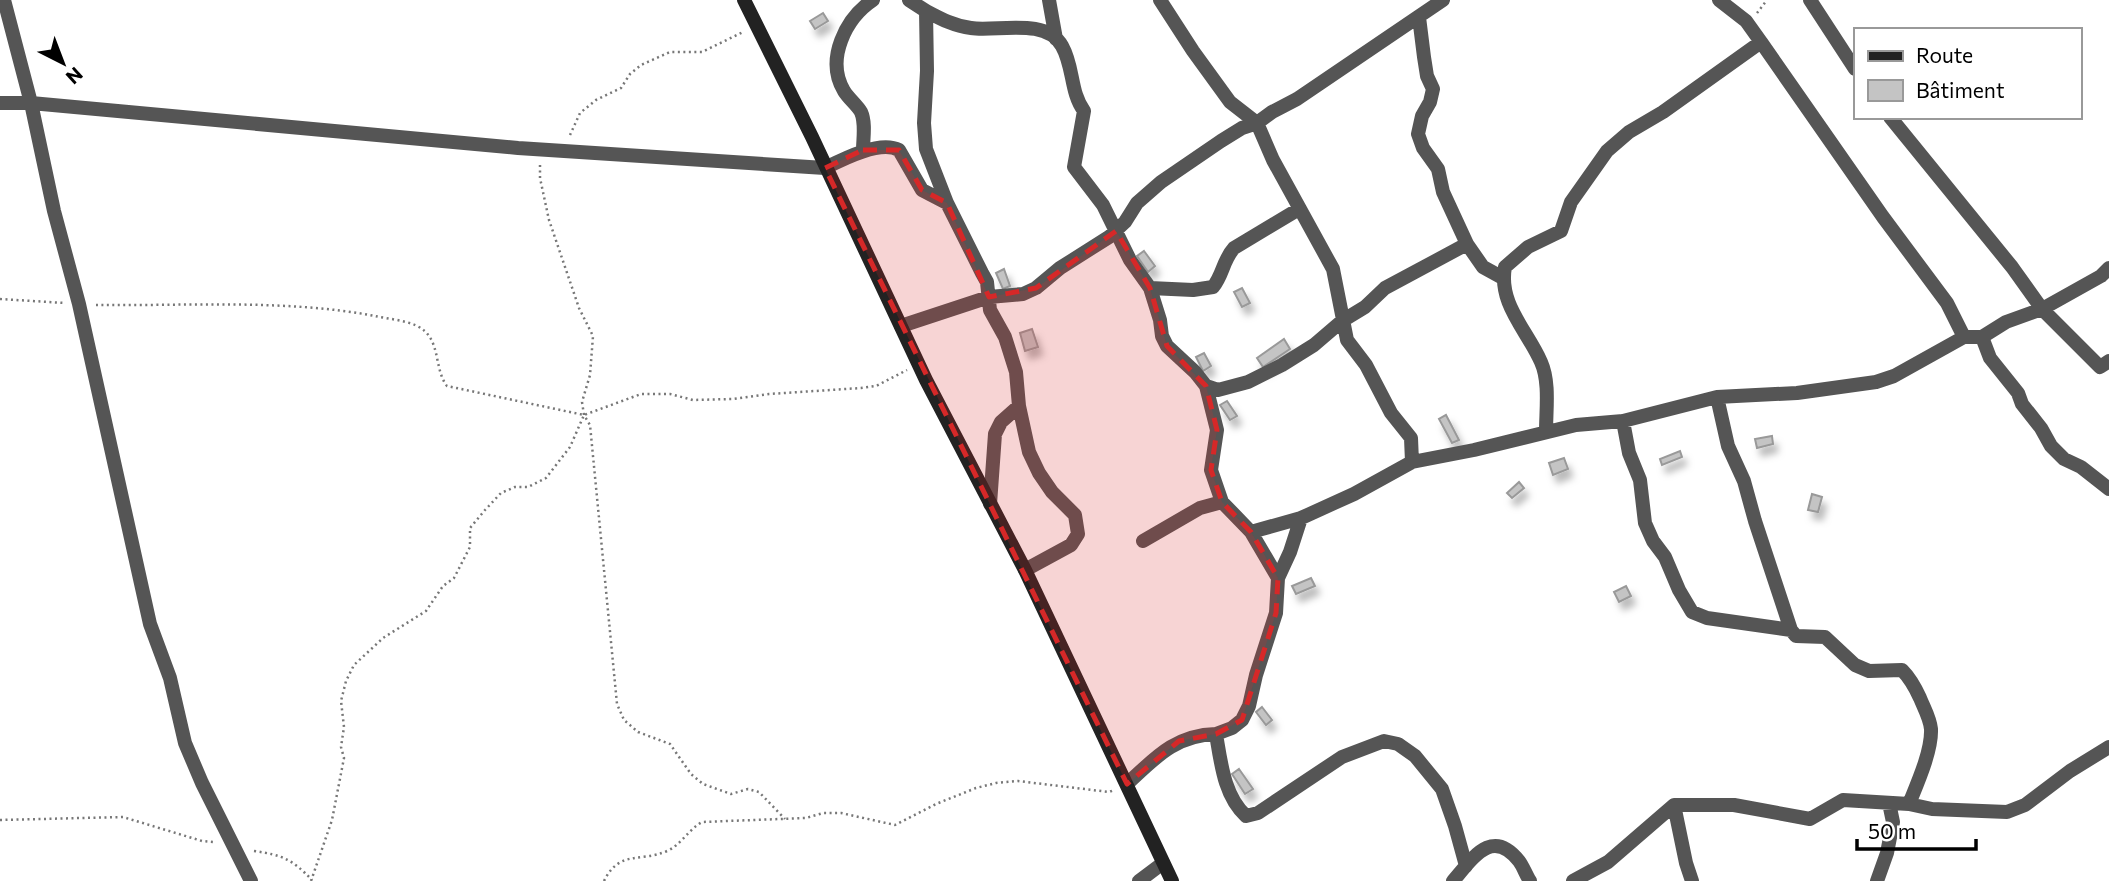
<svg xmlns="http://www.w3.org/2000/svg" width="2109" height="881" font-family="Commissioner,sans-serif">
<defs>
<filter id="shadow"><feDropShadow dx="4.5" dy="8" stdDeviation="3.5" flood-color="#0004"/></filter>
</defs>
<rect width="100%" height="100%" fill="#fff"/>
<path fill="#c4c4c4" stroke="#999" stroke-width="2" filter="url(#shadow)" d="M 823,13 L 828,21 L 815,29 L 810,21 Z
M 1144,251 L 1155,266 L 1148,272 L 1137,256 Z
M 1004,269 L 1010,286 L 1003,289 L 996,273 Z
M 1242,288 L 1250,303 L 1242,307 L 1234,292 Z
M 1032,329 L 1038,347 L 1025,351 L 1020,333 Z
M 1284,339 L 1290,349 L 1263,367 L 1257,358 Z
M 1204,353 L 1211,366 L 1203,371 L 1196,357 Z
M 1227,401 L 1237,416 L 1230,420 L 1220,405 Z
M 1446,415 L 1459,440 L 1452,443 L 1439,419 Z
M 1772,436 L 1773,444 L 1757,448 L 1755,439 Z
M 1680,451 L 1682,457 L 1662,465 L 1660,459 Z
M 1564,458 L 1568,469 L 1553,475 L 1549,463 Z
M 1519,482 L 1524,488 L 1512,498 L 1507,493 Z
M 1812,494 L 1822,497 L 1818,512 L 1808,510 Z
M 1311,578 L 1315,586 L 1296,594 L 1292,586 Z
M 1626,586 L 1631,596 L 1619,602 L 1614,592 Z
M 1262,707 L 1272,720 L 1266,725 L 1256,712 Z
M 1239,769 L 1253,789 L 1245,794 L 1232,774 Z"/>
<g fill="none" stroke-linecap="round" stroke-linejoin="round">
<path stroke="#777" stroke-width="2.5" stroke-dasharray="2 3.5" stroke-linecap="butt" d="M 1757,13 L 1767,0
M 570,135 L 580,113 L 596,100 L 621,88 L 630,74 L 641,65 L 670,52 L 702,52 L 743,32
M 540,165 L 540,178 L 549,220 L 579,308 L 593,336 L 590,375 L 582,402 L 584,415 L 590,425 L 617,704 L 624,720 L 638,732 L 670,744 L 691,774 L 703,784 L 731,794 L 748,789 L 759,792 L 785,819
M 0,299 L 65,303
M 96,305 C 187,306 286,299 375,316 C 388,319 405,320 417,326 C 442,338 433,368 447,386 L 584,415 L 641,394 L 670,394 L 693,400 L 733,399 L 769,394 L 861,388 L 876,386 L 907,370
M 0,820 L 123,817 L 202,841 L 214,842
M 254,851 C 282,855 292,859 312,880
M 311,881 L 332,820 L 344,758 L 341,747 L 344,727 L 341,701 L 346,681 L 354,665 L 383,638 L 426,611 L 443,586 L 454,578 L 470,547 L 470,528 L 485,510 L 501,493 L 515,487 L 528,487 L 546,478 L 570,447 L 584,415
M 604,881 C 620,849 640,863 667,851 C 681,845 688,830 702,822 L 806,818 L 823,813 L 841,813 L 895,825 L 936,804 L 976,788 L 996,783 L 1018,781 L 1109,792 L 1114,790"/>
<path stroke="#555" stroke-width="14" d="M 4,0 L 31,103 L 54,211 L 79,304 L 150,624 L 170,678 L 185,743 L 202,783 L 251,881
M 909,0 L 926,11 L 927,71 L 924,123 L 926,149 L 947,203
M 1049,0 L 1056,39
M 1160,0 L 1193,51 L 1230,102 L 1257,123 L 1272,112 L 1297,99 L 1443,0
M 1719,0 L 1746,21 L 1761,42
M 1810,0 L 1855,69
M 926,11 C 941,19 954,26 971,28 C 996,32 1046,17 1062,46 C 1074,67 1070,92 1084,111 L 1074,167 L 1103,205 L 1130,260 L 1150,288 L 1160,320 L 1162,336 L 1167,346 L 1195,372 L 1206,386 L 1217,430 L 1211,470 L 1222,502
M 1419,17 L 1424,57 L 1427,76 L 1433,89 L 1430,102 L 1422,116 L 1418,134 L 1423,148 L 1438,169 L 1443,192 L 1467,244 L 1483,267 L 1503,278
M 0,103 L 31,103 L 518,148 L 825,168 C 843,159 880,140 899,150 L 922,190 L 947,203 L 982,273 L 987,282 L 990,310 L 1005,337 L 1016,372 L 1019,406 L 1029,452 L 1039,473 L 1052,492 L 1075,515 L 1078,534 L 1071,545 L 1025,570
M 1890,117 L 2012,267 L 2042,309 L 2100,367 L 2109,361
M 863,150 C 863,139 866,123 861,112 C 857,105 849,99 844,91 C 825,59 846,18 873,0
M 1150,288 L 1193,290 L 1213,287 C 1223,275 1223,260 1234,248 L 1299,209
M 901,326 L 989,297 L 1023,294 L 1036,288 L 1060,268 L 1109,237 L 1125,222 L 1137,203 L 1161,182 L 1221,141 L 1242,128 L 1257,123 L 1273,160 L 1333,269 L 1347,340 L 1366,365 L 1391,413 L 1411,438 L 1412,462
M 1982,337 L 1990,358 L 2018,393 L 2022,404 L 2041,428 L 2051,446 L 2064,459 L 2081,467 L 2109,489
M 1206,386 L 1218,390 L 1248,382 L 1282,365 L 1314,345 L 1342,321 L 1365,307 L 1385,288 L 1467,244
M 1717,397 L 1728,446 L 1744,481 L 1755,521 L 1791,630 L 1796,636 L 1825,637 L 1855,665 L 1869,671 L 1902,670 C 1910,678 1915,687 1920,698 C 1924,708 1930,718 1931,729 C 1932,751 1917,784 1909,804
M 1623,421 L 1629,453 L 1640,480 L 1645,523 L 1653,541 L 1665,557 L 1679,590 L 1692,612 L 1707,618 L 1791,630
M 1546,432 C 1546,410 1550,382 1541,362 C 1527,330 1498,304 1505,267 L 1528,247 L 1561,231 L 1571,202 L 1607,151 L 1629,132 L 1663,112 L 1761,42 L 1883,217 L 1947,303 L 1964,337
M 990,504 L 995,434 L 1001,422 L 1019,406
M 1251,532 L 1278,578
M 1143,541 L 1200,508 L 1222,502 L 1251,532 L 1301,518
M 1127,784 C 1155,758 1175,735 1216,734
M 1674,805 L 1686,863 L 1692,881
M 1466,866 L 1455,826 L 1442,789 L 1415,756 L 1398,744 L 1384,741 L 1342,757 L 1258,813 L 1246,816 C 1224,796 1221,763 1216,734 L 1232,728 L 1242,720 L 1249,706 L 1256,675 L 1276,613 L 1278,578 L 1290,552 L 1301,518 L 1354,494 L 1412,462 L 1474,450 L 1576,425 L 1623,421 L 1717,397 L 1797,393 L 1876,382 L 1894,376 L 1964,337 L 1982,337 L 2006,322 L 2042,309 L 2101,276 L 2109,268
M 1139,881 L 1163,863
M 1453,881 C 1473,858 1492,827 1519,861 C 1523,866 1526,875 1530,881
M 1573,881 L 1608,862 L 1674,805 L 1734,805 L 1810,819 L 1843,800 L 1909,804 L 1932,809 L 2007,812 L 2025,805 L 2070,771 L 2109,747
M 1877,881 L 1887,853 L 1893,822 L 1889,803"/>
<path stroke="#222" stroke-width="14" d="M 744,0 L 812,137 L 926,380 L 1025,570 L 1172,881"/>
</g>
<path fill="#d62828" fill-opacity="0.2" stroke="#d62828" stroke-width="5" stroke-dasharray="14 9" stroke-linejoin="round" d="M 863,150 L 899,150 L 922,190 L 947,203 L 989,297 L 1036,288 L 1116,231 L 1150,288 L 1167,346 L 1206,386 L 1217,430 L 1211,470 L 1222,502 L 1251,532 L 1278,578 L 1276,613 L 1242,720 L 1216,734 L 1179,741 L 1127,784 L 825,168 Z"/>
<rect x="1854" y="28" width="228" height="91" fill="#ffffff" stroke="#999999" stroke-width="2"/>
<rect x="1868" y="51" width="35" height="10" fill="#222222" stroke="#999999" stroke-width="2"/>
<text x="1916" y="63" font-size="21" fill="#000000">Route</text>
<rect x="1868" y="80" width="35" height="21" fill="#c4c4c4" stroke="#999999" stroke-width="2"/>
<text x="1916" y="98" font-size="21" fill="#000000">Bâtiment</text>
<g transform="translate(63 63) rotate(138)" stroke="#ffffff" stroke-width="5" paint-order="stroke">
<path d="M0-5L12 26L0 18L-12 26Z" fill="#000000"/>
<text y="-10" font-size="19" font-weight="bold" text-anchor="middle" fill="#000000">N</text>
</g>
<path d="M1857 839v10h119v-10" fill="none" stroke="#000000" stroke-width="3.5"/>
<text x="1868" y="839" font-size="21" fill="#000000" stroke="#ffffff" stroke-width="5" paint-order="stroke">50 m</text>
</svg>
